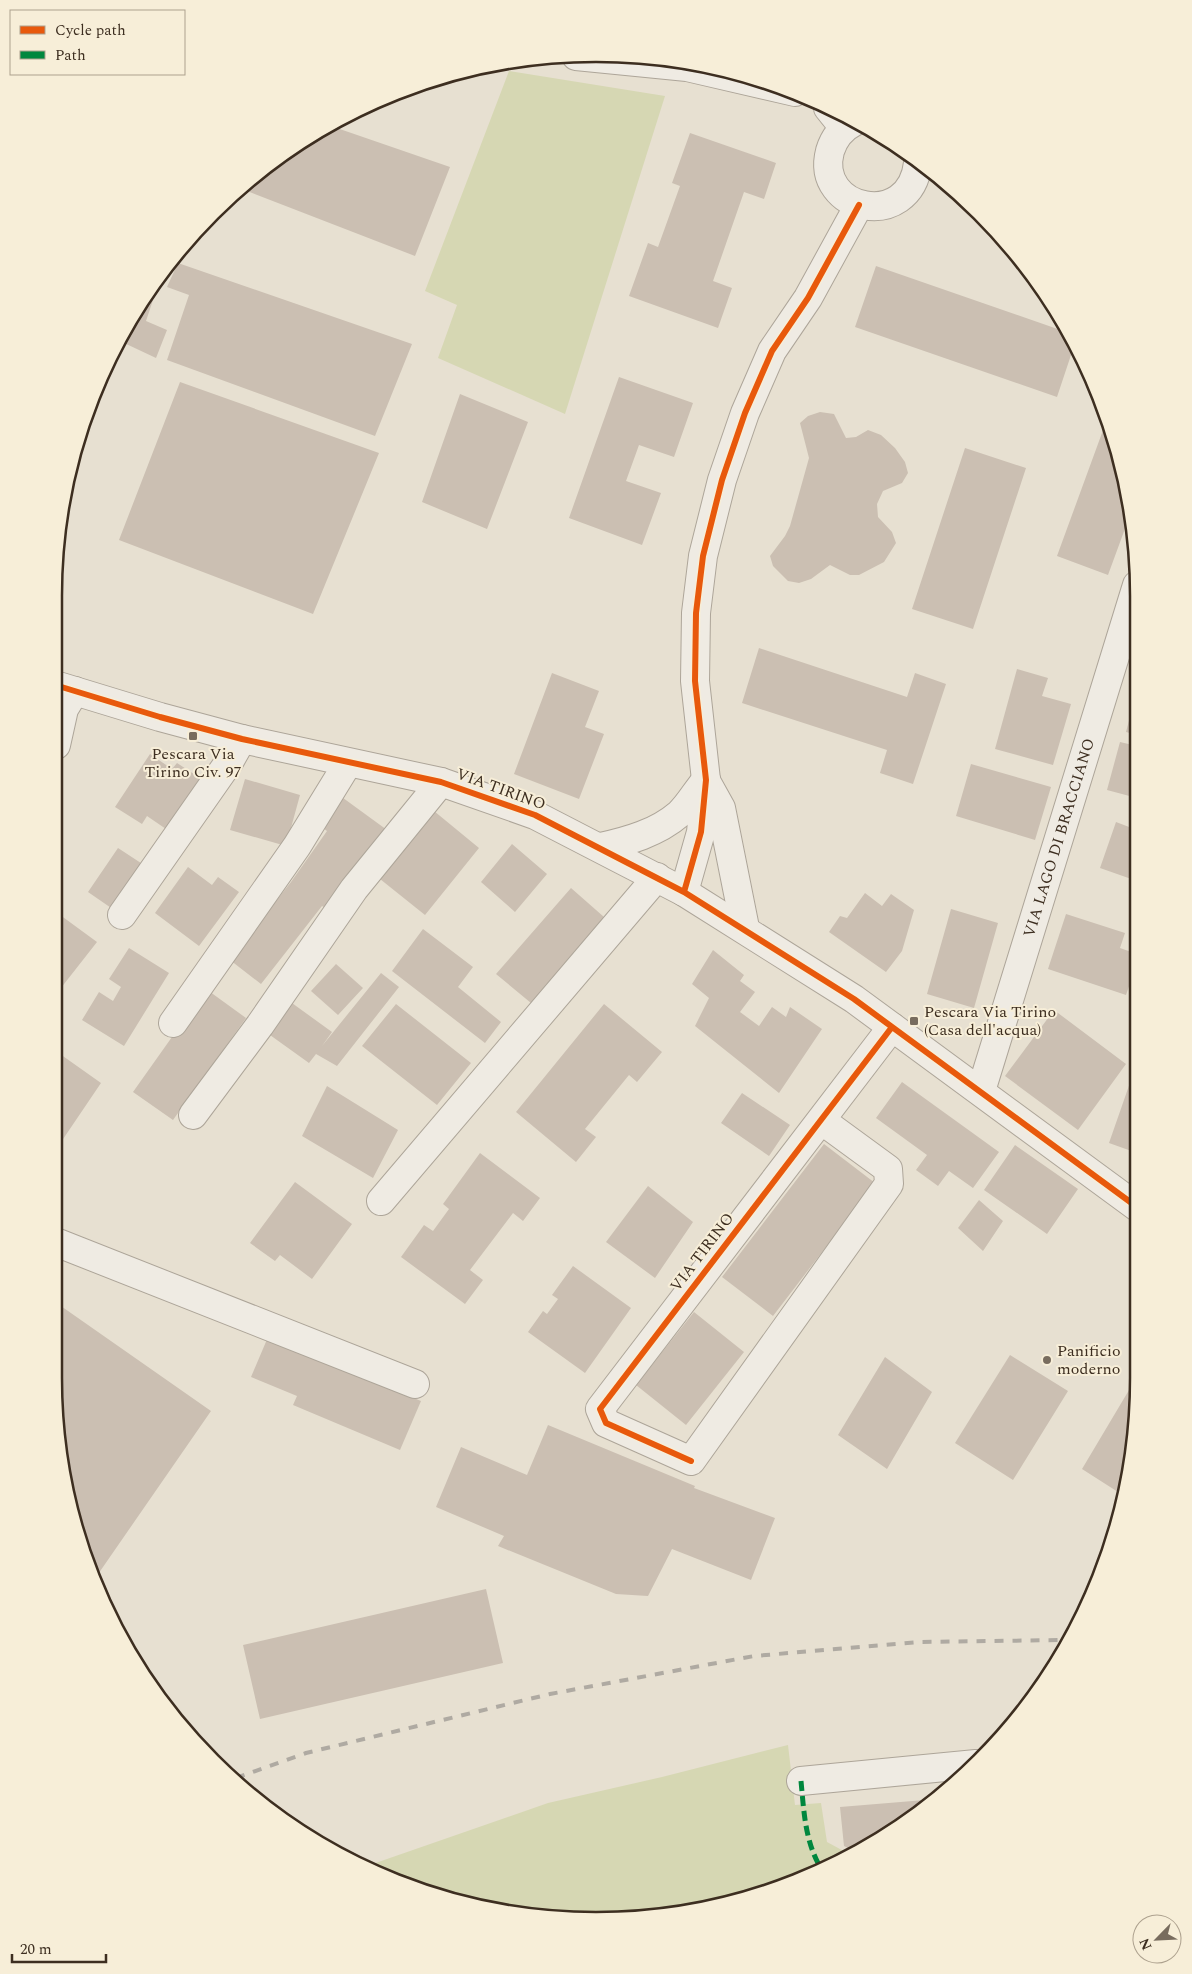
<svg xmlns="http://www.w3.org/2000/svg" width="1192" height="1974" font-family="Spectral,serif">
<rect width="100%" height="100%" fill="#e7e0d1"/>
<path fill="#d6d7b3" d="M 509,71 L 665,96 L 565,414 L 438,358 L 457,305 L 425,291 Z
M 788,1745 L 795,1805 L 821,1803 L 827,1842 L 851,1855 L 836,1864 L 770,1892 L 667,1916 L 596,1920 L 525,1916 L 422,1892 L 364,1867 L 548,1803 L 662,1777 Z"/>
<path fill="#cbbfb2" d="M 331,126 L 450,167 L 415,256 L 242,189 L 295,145 Z
M 690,133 L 776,163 L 764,199 L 744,192 L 713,281 L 732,288 L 718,328 L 629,296 L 648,243 L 658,247 L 680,186 L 672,183 Z
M 178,263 L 412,344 L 375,436 L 167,360 L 189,295 L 167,287 Z
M 876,266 L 1069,333 L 1074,346 L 1057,397 L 855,327 Z
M 161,276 L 146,321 L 167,330 L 156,358 L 122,342 L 145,295 Z
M 619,377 L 693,403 L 674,457 L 639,445 L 626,481 L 661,493 L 642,545 L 569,518 Z
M 180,382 L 379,453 L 313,614 L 119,540 Z
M 460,394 L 528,422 L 487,529 L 422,502 Z
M 820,412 L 834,414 L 846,438 L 856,437 L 868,430 L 881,435 L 895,448 L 905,462 L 908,473 L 902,483 L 883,491 L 877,504 L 878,517 L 892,532 L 896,543 L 884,562 L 859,575 L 850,575 L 830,565 L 811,579 L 799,583 L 788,581 L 773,566 L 770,556 L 785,536 L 790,526 L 809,458 L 800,423 L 808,416 Z
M 1106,422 L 1120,455 L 1130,515 L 1108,575 L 1057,556 Z
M 965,448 L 1026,468 L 973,629 L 912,609 Z
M 759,648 L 907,697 L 915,673 L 946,684 L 913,784 L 880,773 L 887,750 L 742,703 Z
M 1017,669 L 1048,678 L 1042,696 L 1071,704 L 1053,765 L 995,749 Z
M 552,673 L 599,691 L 585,727 L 604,734 L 579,799 L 514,774 Z
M 1136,694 L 1137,694 L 1137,735 L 1126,732 Z
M 1120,742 L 1137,746 L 1137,798 L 1107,790 Z
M 150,754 L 172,769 L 177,763 L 200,778 L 166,829 L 147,816 L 142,824 L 115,807 Z
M 971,764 L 1051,787 L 1035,840 L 956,816 Z
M 245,779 L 300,795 L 286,846 L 230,830 Z
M 339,795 L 387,830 L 327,909 L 322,906 L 261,984 L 230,960 L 291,882 L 327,831 L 319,825 Z
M 434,811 L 479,848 L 425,915 L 380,879 Z
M 1116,822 L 1137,830 L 1137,881 L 1100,868 Z
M 512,844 L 547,874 L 515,912 L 481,882 Z
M 118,848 L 147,867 L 117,912 L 88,892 Z
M 188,867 L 212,885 L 218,877 L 239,892 L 199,946 L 155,913 Z
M 571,888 L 604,917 L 531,1003 L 496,974 Z
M 865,893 L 882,906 L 891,894 L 914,910 L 902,951 L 886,972 L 829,932 L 840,916 L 847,918 Z
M 951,909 L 998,923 L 974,1008 L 927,994 Z
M 56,912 L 97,942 L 57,993 L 57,979 Z
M 1066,914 L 1125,933 L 1120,948 L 1137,954 L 1137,963 L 1126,995 L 1048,969 Z
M 423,929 L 473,967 L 458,987 L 501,1022 L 485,1043 L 392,971 Z
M 129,948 L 169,973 L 124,1046 L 82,1020 L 99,992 L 113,1001 L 121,987 L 109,979 Z
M 713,950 L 744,975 L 740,981 L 755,992 L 740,1012 L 759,1026 L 772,1007 L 786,1017 L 790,1007 L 822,1029 L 779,1093 L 695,1026 L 709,998 L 692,984 Z
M 336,964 L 363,988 L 338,1015 L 311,991 Z
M 381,973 L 399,987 L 337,1066 L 316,1054 L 309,1063 L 263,1030 L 285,998 L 332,1032 L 322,1046 Z
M 206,989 L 246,1018 L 173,1120 L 133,1092 Z
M 396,1004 L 471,1063 L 437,1105 L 362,1046 Z
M 604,1004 L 662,1052 L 637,1082 L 629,1075 L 585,1129 L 596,1137 L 576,1162 L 516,1112 Z
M 1054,1010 L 1126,1064 L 1078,1130 L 1005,1076 Z
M 60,1054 L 101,1083 L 57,1148 L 57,1058 Z
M 1132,1077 L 1137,1079 L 1137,1153 L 1109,1143 Z
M 902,1082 L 999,1152 L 973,1188 L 949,1171 L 938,1186 L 916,1170 L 927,1155 L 876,1118 Z
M 327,1086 L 398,1130 L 373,1178 L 302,1136 Z
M 742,1093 L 790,1125 L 769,1156 L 721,1123 Z
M 824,1144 L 875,1183 L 773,1316 L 722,1277 Z
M 1015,1145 L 1078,1189 L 1047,1234 L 984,1190 Z
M 480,1153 L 540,1198 L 523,1221 L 513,1213 L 470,1270 L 483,1280 L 465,1304 L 401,1257 L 424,1225 L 433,1231 L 449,1209 L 443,1204 Z
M 295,1182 L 352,1224 L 312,1279 L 280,1255 L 275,1261 L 250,1243 Z
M 648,1186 L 693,1222 L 655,1278 L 606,1242 Z
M 979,1200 L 1003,1221 L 983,1251 L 958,1228 Z
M 573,1266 L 631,1308 L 585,1373 L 528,1332 L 543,1311 L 547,1314 L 558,1299 L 552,1295 Z
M 58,1304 L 211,1411 L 94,1580 L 82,1552 L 58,1449 Z
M 694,1312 L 744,1352 L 686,1425 L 636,1385 Z
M 268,1337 L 421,1401 L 400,1450 L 293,1405 L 297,1396 L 251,1377 Z
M 1010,1355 L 1068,1391 L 1013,1480 L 955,1443 Z
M 885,1357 L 932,1392 L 887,1469 L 838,1435 Z
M 1135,1380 L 1137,1381 L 1137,1414 L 1123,1483 L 1118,1492 L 1082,1469 Z
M 548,1425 L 695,1486 L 694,1488 L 775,1518 L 751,1580 L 672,1549 L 648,1596 L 616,1594 L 498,1546 L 504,1536 L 436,1507 L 461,1447 L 527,1475 Z
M 486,1589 L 503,1663 L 260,1719 L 243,1645 Z
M 937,1799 L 926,1808 L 856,1852 L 844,1846 L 840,1807 Z"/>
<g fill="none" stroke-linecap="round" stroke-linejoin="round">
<defs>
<g id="minor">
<path d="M 576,56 L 687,67 L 795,92"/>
<path d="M 828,108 L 844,128"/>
<path d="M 854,122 C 842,128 834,138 830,151 C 814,211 910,232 918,163"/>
<path d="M 55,685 L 160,717 L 242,739 L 441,782 L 535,815 L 684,892 L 854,999 L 1137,1207"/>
<path d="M 56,745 L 64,709 L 75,691"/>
<path d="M 706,781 L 721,808 L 745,928"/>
<path d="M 601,847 C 628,841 657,833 679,814 C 689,805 697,790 706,780"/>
<path d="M 684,892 L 701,832 L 706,780 L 695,681 L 696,613 L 703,556 L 722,480 L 745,413 L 772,351 L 808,298 L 859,205"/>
<path d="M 122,915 L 229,762 L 242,739"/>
<path d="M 173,1023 L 297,846 L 348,763"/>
<path id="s1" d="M 981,1091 L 1137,585"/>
<path d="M 193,1115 L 260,1025 L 354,889 L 441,782"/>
<path d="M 821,1120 L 888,1169 L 889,1184 L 691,1461 L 606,1423 L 600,1409 L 892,1027"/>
<path d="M 381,1201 L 657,877"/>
<path d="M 58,1243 L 415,1384"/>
<path d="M 801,1781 L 976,1764"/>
</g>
</defs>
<use href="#minor" stroke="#ada599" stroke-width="30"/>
<use href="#minor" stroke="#efebe3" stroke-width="28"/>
<path stroke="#afaaa2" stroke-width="4" stroke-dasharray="9 9" stroke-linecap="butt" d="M 236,1778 L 306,1753 L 550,1694 L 754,1656 L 919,1642 L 1066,1640"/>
<path stroke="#00873e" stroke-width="5" stroke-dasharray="10 5" stroke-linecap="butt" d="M 801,1781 C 804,1812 805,1843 822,1870"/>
<defs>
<path id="cycleway" d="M 55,685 L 160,717 L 242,739 L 441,782 L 535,815 L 684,892 L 854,999 L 1137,1207
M 684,892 L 701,832 L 706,780 L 695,681 L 696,613 L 703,556 L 722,480 L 745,413 L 772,351 L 808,298 L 859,205
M 691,1461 L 606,1423 L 600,1409 L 892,1027"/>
</defs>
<use href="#cycleway" stroke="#f7eed8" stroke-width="9"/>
<use href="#cycleway" stroke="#e8590c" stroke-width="6"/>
</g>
<g fill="#786c5e" stroke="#f7eed8" stroke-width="2">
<rect x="188" y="731" width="10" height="10" rx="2.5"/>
<rect x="909" y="1016" width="10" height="10" rx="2.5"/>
<circle cx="1047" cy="1360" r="5"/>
</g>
<g text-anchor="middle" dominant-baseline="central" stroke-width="4" stroke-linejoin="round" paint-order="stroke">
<g font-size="16" fill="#3d2e20" stroke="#f7eed8" text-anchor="start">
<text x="193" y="754" text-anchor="middle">Pescara Via<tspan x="193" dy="18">Tirino Civ. 97</tspan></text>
<text x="924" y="1012">Pescara Via Tirino<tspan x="924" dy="18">(Casa dell'acqua)</tspan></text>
<text x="1057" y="1351">Panificio<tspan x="1057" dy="18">moderno</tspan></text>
</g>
<g font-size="16" fill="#3d2e20" stroke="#f7eed8">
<text transform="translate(501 789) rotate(20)">VIA TIRINO</text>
<text stroke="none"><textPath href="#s1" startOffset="265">VIA LAGO DI BRACCIANO</textPath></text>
<text transform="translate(702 1252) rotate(-53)">VIA TIRINO</text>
</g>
</g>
<path d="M0 0H1192V1974H0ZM596 62H596A534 534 0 0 1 1130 596V1378A534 534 0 0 1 596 1912H596A534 534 0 0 1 62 1378V596A534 534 0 0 1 596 62Z" fill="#f7eed8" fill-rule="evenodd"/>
<path fill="none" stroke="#3d2e20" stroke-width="2.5" d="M596 62H596A534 534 0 0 1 1130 596V1378A534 534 0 0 1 596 1912H596A534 534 0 0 1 62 1378V596A534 534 0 0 1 596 62Z"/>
<rect x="10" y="10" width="175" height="65" fill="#f7eed8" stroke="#ada18e"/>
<rect x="20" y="26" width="25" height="8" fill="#e8590c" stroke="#ada18e"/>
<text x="55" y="35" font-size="15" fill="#3d2e20">Cycle path</text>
<rect x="20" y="51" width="25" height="8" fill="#00873e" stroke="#ada18e"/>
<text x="55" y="60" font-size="15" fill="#3d2e20">Path</text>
<g transform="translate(1157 1939) rotate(246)"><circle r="24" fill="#f7eed8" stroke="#ada18e"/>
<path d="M0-4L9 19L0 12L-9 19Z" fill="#786c5e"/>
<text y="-8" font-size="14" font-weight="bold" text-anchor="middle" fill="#3d2e20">N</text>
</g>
<path d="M12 1954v8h94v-8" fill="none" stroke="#3d2e20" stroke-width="2.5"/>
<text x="20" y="1954" font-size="15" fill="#3d2e20" stroke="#f7eed8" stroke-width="4" paint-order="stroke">20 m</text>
</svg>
